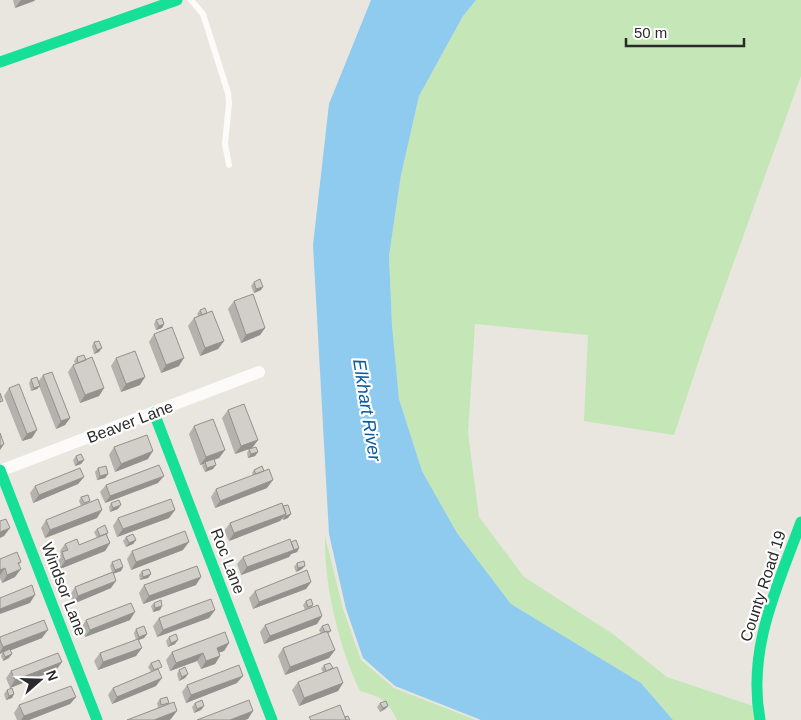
<svg xmlns="http://www.w3.org/2000/svg" width="801" height="720" font-family="Arial,sans-serif">
<rect width="100%" height="100%" fill="#e9e6df"/>
<path fill="#c5e6b6" d="M 476,0 L 801,0 L 801,76 L 705,342 L 674,435 L 584,421 L 588,335 L 475,324 L 468,433 L 479,517 L 524,577 L 613,634 L 667,677 L 756,707 L 759,720 L 673,720 L 641,683 L 511,604 L 457,533 L 422,471 L 399,399 L 392,325 L 389,256 L 401,175 L 419,96 L 463,16 Z
M 325,536 L 343,609 L 361,660 L 394,688 L 476,720 L 397,720 C 388,700 381,697 360,691 C 339,647 324,585 325,536 Z"/>
<path fill="#8fcbee" d="M 371,0 L 476,0 L 463,16 L 419,96 L 401,175 L 389,256 L 392,325 L 399,399 L 422,471 L 457,533 L 511,604 L 641,683 L 673,720 L 481,720 L 395,686 L 363,658 L 346,609 L 329,534 L 313,245 L 329,104 Z"/>
<g fill="none" stroke-linecap="round" stroke-linejoin="round">
<path stroke="#fcfbfa" stroke-width="6" d="M 191,0 L 203,14 L 228,93 L 229,103 L 225,144 L 229,165"/>
<path stroke="#fcfbfa" stroke-width="12" d="M 0,471 L 259,372"/>
<path stroke="#16e098" stroke-width="11" d="M 0,62 L 177,0
M 154,413 L 272,720
M 0,470 L 97,720
M 760,720 C 747,648 777,588 801,522"/>
</g>
<path fill="#b5b2ae" d="M 13,0 L 35,0 L 34,1 L 15,8 Z
M 254,282 L 261,290 L 254,293 L 251,286 Z
M 234,301 L 265,328 L 260,335 L 241,343 L 228,309 Z
M 200,310 L 207,313 L 224,341 L 218,349 L 200,356 L 188,326 L 194,318 L 198,316 L 197,314 Z
M 156,320 L 164,324 L 162,328 L 156,330 L 154,324 Z
M 154,334 L 179,366 L 161,373 L 149,342 Z
M 94,342 L 99,352 L 94,354 L 92,346 Z
M 77,357 L 86,360 L 104,388 L 99,396 L 80,403 L 68,372 L 73,365 L 75,364 L 74,361 Z
M 116,358 L 140,385 L 121,392 L 111,366 Z
M 43,375 L 70,418 L 65,425 L 56,429 L 39,386 L 37,389 L 31,391 L 29,383 L 31,379 L 38,382 Z
M 9,388 L 32,438 L 22,441 L 4,396 Z
M 228,410 L 258,440 L 252,448 L 235,454 L 222,418 Z
M 194,426 L 225,450 L 219,458 L 214,460 L 213,469 L 205,472 L 202,466 L 204,464 L 200,465 L 189,434 Z
M 114,447 L 148,459 L 115,472 L 109,455 Z
M 249,449 L 258,452 L 255,456 L 248,458 L 247,453 Z
M 76,456 L 84,460 L 81,464 L 75,466 L 73,460 Z
M 98,468 L 108,474 L 105,478 L 97,480 L 95,472 Z
M 254,470 L 267,488 L 215,508 L 211,497 L 216,489 L 253,476 L 252,473 Z
M 84,477 L 78,484 L 33,503 L 30,493 L 35,486 Z
M 158,483 L 105,503 L 100,492 L 106,485 Z
M 81,497 L 88,503 L 97,518 L 45,538 L 41,528 L 46,520 L 81,506 L 79,501 Z
M 111,503 L 118,509 L 110,512 L 109,507 Z
M 282,503 L 288,518 L 283,520 L 282,518 L 280,521 L 229,541 L 224,531 L 230,523 Z
M 175,510 L 169,518 L 117,537 L 113,526 L 118,518 Z
M 97,529 L 108,533 L 107,535 L 110,543 L 105,551 L 60,569 L 56,560 L 61,554 L 60,551 L 65,544 L 79,545 L 97,538 L 94,532 Z
M 126,537 L 136,540 L 133,544 L 126,547 L 123,541 Z
M 291,542 L 299,548 L 297,552 L 291,554 L 289,557 L 241,575 L 237,564 L 243,557 Z
M 183,550 L 131,570 L 127,559 L 132,551 Z
M 0,559 L 21,562 L 19,565 L 15,577 L 2,583 L 0,578 Z
M 112,562 L 123,567 L 121,571 L 113,574 L 111,588 L 73,604 L 70,595 L 75,587 L 112,572 L 110,566 Z
M 297,563 L 302,569 L 296,572 L 294,567 Z
M 142,571 L 151,574 L 148,578 L 140,580 L 139,575 Z
M 311,582 L 306,589 L 253,609 L 249,598 L 255,591 Z
M 144,585 L 196,585 L 143,604 L 139,593 Z
M 306,601 L 313,605 L 312,607 L 322,616 L 317,624 L 264,644 L 260,632 L 265,625 L 305,610 L 303,605 Z
M 154,603 L 162,606 L 160,610 L 153,612 L 151,606 Z
M 215,610 L 209,618 L 157,637 L 153,626 L 159,618 Z
M 86,620 L 130,620 L 85,637 L 81,628 Z
M 322,626 L 331,631 L 328,634 L 335,650 L 329,658 L 285,675 L 278,656 L 283,648 L 321,634 L 319,630 Z
M 136,629 L 147,634 L 144,638 L 139,640 L 136,656 L 98,670 L 94,661 L 100,653 L 136,640 L 134,633 Z
M 0,637 L 42,638 L 10,650 L 9,658 L 3,661 L 1,656 L 2,653 L 0,654 Z
M 169,637 L 175,644 L 168,647 L 166,641 Z
M 229,643 L 224,651 L 219,652 L 220,656 L 215,664 L 201,669 L 197,661 L 170,671 L 166,660 L 172,652 Z
M 62,662 L 56,670 L 10,688 L 6,678 L 11,671 Z
M 151,663 L 159,671 L 156,686 L 112,704 L 108,695 L 113,688 L 151,672 L 148,667 Z
M 324,665 L 332,669 L 343,683 L 338,691 L 299,706 L 292,690 L 298,682 L 323,672 L 321,669 Z
M 179,670 L 188,674 L 185,678 L 179,681 L 177,674 Z
M 237,683 L 186,703 L 182,692 L 187,685 Z
M 7,690 L 14,694 L 12,698 L 6,700 L 4,694 Z
M 76,697 L 70,704 L 29,720 L 17,720 L 14,713 L 19,705 Z
M 160,699 L 169,703 L 167,705 L 171,719 L 169,720 L 127,720 L 158,708 L 157,703 Z
M 195,703 L 204,706 L 201,710 L 194,713 L 192,707 Z
M 380,703 L 388,706 L 385,709 L 380,712 L 377,707 Z"/>
<path fill="#93918d" d="M 21,0 L 35,0 L 34,1 L 15,8 Z
M 263,287 L 261,290 L 254,293 L 256,289 Z
M 164,324 L 162,328 L 156,330 L 159,326 Z
M 265,328 L 260,335 L 241,343 L 246,335 Z
M 224,341 L 218,349 L 200,356 L 205,348 Z
M 102,348 L 99,352 L 94,354 L 97,350 Z
M 184,358 L 179,366 L 161,373 L 166,365 Z
M 145,377 L 140,385 L 121,392 L 126,384 Z
M 40,386 L 37,389 L 31,391 L 34,388 Z
M 104,388 L 99,396 L 80,403 L 85,395 Z
M 70,418 L 65,425 L 56,429 L 61,421 Z
M 37,430 L 32,438 L 22,441 L 27,434 Z
M 258,440 L 252,448 L 235,454 L 241,446 Z
M 4,444 L 0,450 L 0,446 Z
M 225,450 L 219,458 L 205,463 L 205,462 L 204,464 L 200,465 L 206,457 Z
M 153,451 L 148,459 L 115,472 L 121,464 Z
M 258,452 L 255,456 L 248,458 L 251,454 Z
M 84,460 L 81,464 L 75,466 L 78,462 Z
M 216,465 L 213,469 L 205,472 L 207,468 Z
M 108,474 L 105,478 L 97,480 L 100,476 Z
M 164,476 L 158,483 L 105,503 L 110,496 Z
M 84,477 L 78,484 L 33,503 L 39,495 Z
M 273,480 L 267,488 L 215,508 L 220,501 Z
M 121,505 L 118,509 L 110,512 L 113,508 Z
M 102,510 L 97,518 L 45,538 L 50,530 Z
M 175,510 L 169,518 L 117,537 L 123,529 Z
M 286,514 L 280,521 L 229,541 L 234,533 Z
M 291,514 L 288,518 L 283,520 L 285,516 Z
M 10,528 L 4,536 L 0,538 L 0,532 Z
M 136,540 L 133,544 L 126,547 L 129,543 Z
M 189,542 L 183,550 L 131,570 L 136,562 Z
M 110,543 L 105,551 L 60,569 L 65,561 Z
M 299,548 L 297,552 L 291,554 L 289,557 L 241,575 L 247,567 Z
M 305,566 L 302,569 L 296,572 L 298,568 Z
M 123,567 L 121,571 L 112,574 L 115,570 Z
M 5,568 L 0,575 L 0,570 Z
M 21,569 L 15,577 L 2,583 L 7,575 Z
M 151,574 L 148,578 L 140,580 L 143,577 Z
M 201,577 L 196,585 L 143,604 L 149,596 Z
M 116,581 L 111,588 L 73,604 L 78,596 Z
M 311,582 L 306,589 L 253,609 L 259,602 Z
M 35,595 L 30,603 L 0,614 L 0,609 Z
M 162,606 L 160,610 L 153,612 L 155,608 Z
M 215,610 L 209,618 L 157,637 L 163,630 Z
M 135,612 L 130,620 L 85,637 L 90,630 Z
M 322,616 L 317,624 L 264,644 L 270,636 Z
M 48,630 L 42,638 L 4,653 L 3,652 L 0,654 L 0,652 L 3,647 Z
M 147,634 L 144,638 L 136,641 L 139,637 Z
M 178,640 L 175,644 L 168,647 L 171,643 Z
M 229,643 L 224,651 L 212,655 L 217,648 Z
M 142,648 L 136,656 L 98,670 L 103,662 Z
M 335,650 L 329,658 L 285,675 L 290,667 Z
M 203,653 L 197,661 L 170,671 L 176,663 Z
M 12,654 L 9,658 L 3,661 L 5,657 Z
M 220,656 L 215,664 L 201,669 L 206,661 Z
M 62,662 L 56,670 L 10,688 L 15,680 Z
M 188,674 L 185,678 L 179,681 L 182,677 Z
M 243,676 L 237,683 L 186,703 L 191,695 Z
M 162,678 L 156,686 L 112,704 L 117,697 Z
M 343,683 L 338,691 L 299,706 L 304,698 Z
M 14,694 L 12,698 L 6,700 L 9,696 Z
M 76,697 L 70,704 L 29,720 L 21,720 L 24,716 Z
M 204,706 L 201,710 L 194,713 L 197,709 Z
M 388,706 L 385,709 L 380,712 L 383,708 Z
M 177,711 L 171,719 L 169,720 L 154,720 Z
M 253,711 L 248,719 L 245,720 L 230,720 Z"/>
<path fill="#d2cfca" stroke="#93918d" d="M 260,279 L 263,287 L 256,289 L 254,282 Z
M 253,294 L 265,328 L 246,335 L 234,301 Z
M 205,308 L 207,313 L 202,315 L 200,310 Z
M 212,311 L 224,341 L 205,348 L 194,318 Z
M 162,318 L 164,324 L 159,326 L 156,320 Z
M 172,327 L 184,358 L 166,365 L 154,334 Z
M 99,341 L 102,348 L 97,350 L 94,342 Z
M 135,351 L 145,377 L 126,384 L 116,358 Z
M 84,355 L 86,360 L 78,363 L 77,357 Z
M 92,357 L 104,388 L 85,395 L 73,365 Z
M 52,372 L 70,418 L 61,421 L 43,375 Z
M 37,377 L 40,386 L 34,388 L 31,379 Z
M 19,384 L 37,430 L 27,434 L 9,388 Z
M 0,393 L 3,401 L 0,402 Z
M 244,404 L 258,440 L 241,446 L 228,410 Z
M 213,419 L 225,450 L 206,457 L 194,426 Z
M 0,433 L 4,444 L 0,446 Z
M 147,435 L 153,451 L 121,464 L 114,447 Z
M 256,447 L 258,452 L 251,454 L 249,449 Z
M 81,454 L 84,460 L 78,462 L 76,456 Z
M 214,459 L 216,465 L 207,468 L 205,462 Z
M 159,465 L 164,476 L 110,496 L 106,485 Z
M 106,466 L 108,474 L 100,476 L 98,468 Z
M 262,466 L 264,471 L 256,474 L 254,470 Z
M 80,468 L 84,477 L 39,495 L 35,486 Z
M 269,469 L 273,480 L 220,501 L 216,489 Z
M 88,495 L 90,501 L 84,503 L 81,497 Z
M 98,499 L 102,510 L 50,530 L 46,520 Z
M 171,499 L 175,510 L 123,529 L 118,518 Z
M 119,500 L 121,505 L 113,508 L 111,503 Z
M 282,503 L 286,514 L 234,533 L 230,523 Z
M 288,505 L 291,514 L 285,516 L 285,514 L 286,514 L 283,506 Z
M 6,519 L 10,528 L 0,532 L 0,521 Z
M 105,525 L 108,533 L 100,536 L 97,529 Z
M 185,531 L 189,542 L 136,562 L 132,551 Z
M 106,534 L 110,543 L 65,561 L 62,552 L 68,550 L 65,544 L 77,539 L 79,545 Z
M 133,534 L 136,540 L 129,543 L 126,537 Z
M 290,539 L 294,550 L 247,567 L 243,557 Z
M 296,540 L 299,548 L 293,550 L 294,550 L 291,542 Z
M 17,552 L 21,562 L 18,563 L 21,569 L 7,575 L 5,568 L 0,570 L 0,559 Z
M 120,559 L 123,567 L 115,570 L 112,562 Z
M 304,561 L 305,566 L 298,568 L 297,563 Z
M 197,566 L 201,577 L 149,596 L 144,585 Z
M 149,569 L 151,574 L 143,577 L 142,571 Z
M 307,570 L 311,582 L 259,602 L 255,591 Z
M 113,572 L 116,581 L 78,596 L 75,587 Z
M 32,585 L 35,595 L 0,609 L 0,598 Z
M 211,599 L 215,610 L 163,630 L 159,618 Z
M 311,599 L 313,605 L 308,607 L 306,601 Z
M 161,600 L 162,606 L 155,608 L 154,603 Z
M 131,603 L 135,612 L 90,630 L 86,620 Z
M 318,605 L 322,616 L 270,636 L 265,625 Z
M 44,620 L 48,630 L 3,647 L 0,640 L 0,637 Z
M 328,624 L 331,631 L 325,632 L 322,626 Z
M 144,626 L 147,634 L 139,637 L 136,629 Z
M 327,631 L 335,650 L 290,667 L 283,648 Z
M 225,632 L 229,643 L 217,648 L 220,656 L 206,661 L 203,653 L 176,663 L 172,652 Z
M 176,634 L 178,640 L 171,643 L 169,637 Z
M 138,639 L 142,648 L 103,662 L 100,653 Z
M 10,649 L 12,654 L 5,657 L 3,652 Z
M 58,653 L 62,662 L 15,680 L 11,671 Z
M 159,660 L 162,667 L 154,670 L 151,663 Z
M 330,663 L 333,668 L 326,671 L 324,665 Z
M 239,665 L 243,676 L 191,695 L 187,685 Z
M 185,667 L 188,674 L 182,677 L 179,670 Z
M 337,667 L 343,683 L 304,698 L 298,682 Z
M 158,669 L 162,678 L 117,697 L 113,688 Z
M 71,686 L 76,697 L 24,716 L 19,705 Z
M 12,688 L 14,694 L 9,696 L 7,690 Z
M 167,697 L 169,703 L 161,705 L 160,699 Z
M 202,700 L 204,706 L 197,709 L 195,703 Z
M 249,700 L 253,711 L 230,720 L 197,720 Z
M 386,701 L 388,706 L 383,708 L 380,703 Z
M 174,702 L 177,711 L 154,720 L 127,720 Z
M 340,705 L 346,720 L 311,720 L 309,717 Z
M 348,716 L 350,720 L 346,720 L 345,717 Z"/>
<g text-anchor="middle" dominant-baseline="central" stroke-width="4.5" stroke-linejoin="round" paint-order="stroke">
<g font-size="16" fill="#2a2a2a" stroke="#fff">
<text transform="translate(130 422) rotate(-21)">Beaver Lane</text>
<text transform="translate(228 561) rotate(69)">Roc Lane</text>
<text transform="translate(763 586) rotate(-72)">County Road 19</text>
<text transform="translate(64 589) rotate(69)">Windsor Lane</text>
</g>
<g font-size="18" font-style="italic" fill="#065aa1" stroke="#fff">
<text transform="translate(367 410) rotate(81)">Elkhart River</text>
</g>
</g>
<g transform="translate(40 680) rotate(70)" stroke="#ffffff" stroke-width="4" paint-order="stroke">
<path d="M0-4L9 19L0 12L-9 19Z" fill="#2a2a2a"/>
<text y="-8" font-size="14" font-weight="bold" text-anchor="middle" fill="#2a2a2a">N</text>
</g>
<path d="M626 38v8h118v-8" fill="none" stroke="#2a2a2a" stroke-width="2.5"/>
<text x="634" y="38" font-size="15" fill="#2a2a2a" stroke="#ffffff" stroke-width="4" paint-order="stroke">50 m</text>
</svg>
